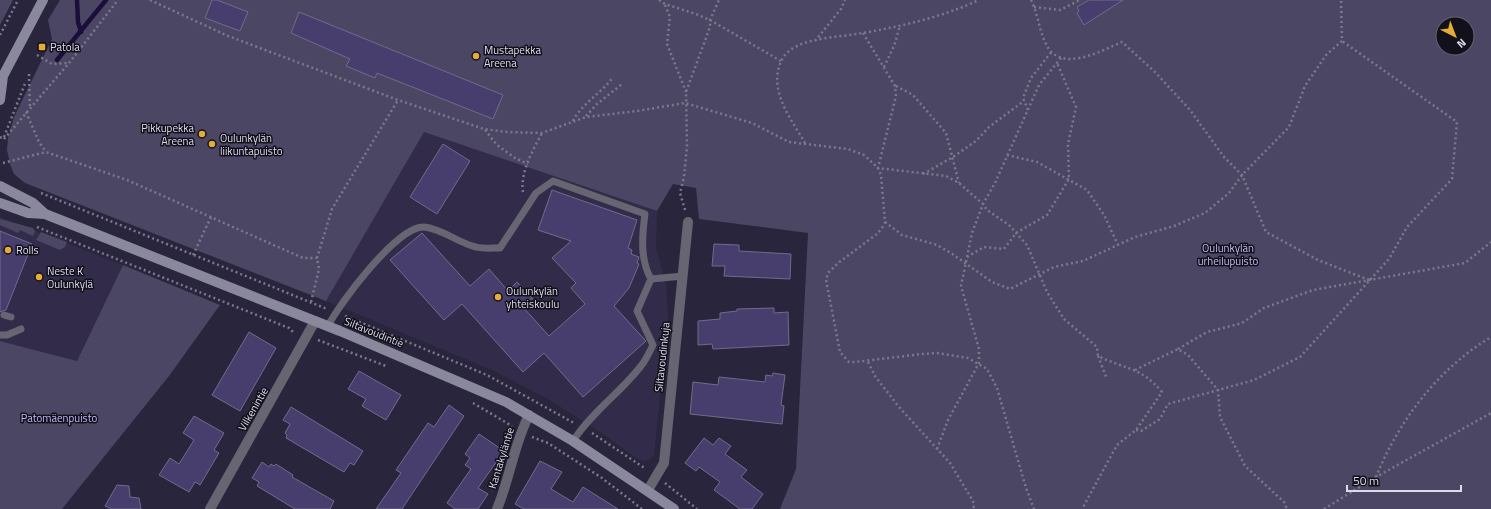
<svg xmlns="http://www.w3.org/2000/svg" width="1491" height="509" font-family="'Titillium Web',sans-serif">
<rect width="100%" height="100%" fill="#29253d"/>
<path fill="#322c4a" d="M 424,132 L 657,211 L 656,248 L 666,284 L 668,317 L 654,455 L 649,460 L 643,461 L 638,459 L 591,426 L 546,398 L 492,370 L 326,301 Z
M 0,217 L 123,265 L 77,361 L 0,341 Z"/>
<path fill="#4b4664" fill-rule="evenodd" d="M 0,0 L 13,0 L 0,25 Z
M 60,0 L 1491,0 L 1491,509 L 780,509 L 796,469 L 808,233 L 699,219 L 696,188 L 673,184 L 657,211 L 424,132 L 326,301 L 25,183 L 14,174 L 10,164 L 7,150 L 8,138 L 14,117 L 52,39 L 48,20 ZM 1443,24 L 1467,24 L 1467,48 L 1443,48 Z
M 0,219 L 33,228 L 35,231 L 33,236 L 20,230 L 18,233 L 0,225 Z
M 41,232 L 67,242 L 65,247 L 60,250 L 36,240 Z
M 123,265 L 220,305 L 169,376 L 62,509 L 0,509 L 0,341 L 77,361 Z"/>
<g fill="none" stroke-linecap="round" stroke-linejoin="round">
<path stroke="#1b0f39" stroke-width="4.5" d="M 77,0 L 78,22 L 81,32
M 57,60 L 106,0"/>
</g>
<path fill="#483e6d" stroke="#716c89" d="M 212,0 L 217,0 L 248,12 L 240,31 L 205,18 Z
M 1089,0 L 1123,0 L 1084,25 L 1077,13 L 1079,11 L 1077,7 Z
M 299,12 L 503,95 L 493,119 L 377,73 L 375,78 L 346,66 L 350,59 L 291,33 Z
M 443,144 L 470,161 L 437,214 L 410,197 Z
M 552,190 L 637,220 L 628,248 L 632,250 L 631,254 L 639,257 L 637,263 L 639,264 L 629,288 L 614,306 L 646,341 L 583,397 L 544,353 L 523,372 L 462,304 L 444,320 L 390,260 L 422,233 L 470,286 L 489,269 L 508,291 L 517,282 L 533,299 L 530,299 L 522,306 L 549,336 L 585,304 L 571,288 L 576,283 L 552,258 L 571,241 L 538,230 Z
M 0,231 L 32,244 L 6,310 L 0,312 Z
M 714,244 L 739,245 L 739,251 L 791,254 L 790,279 L 724,276 L 725,266 L 712,266 Z
M 774,308 L 774,313 L 788,312 L 789,345 L 713,349 L 712,344 L 698,345 L 698,321 L 720,319 L 720,313 L 737,311 L 737,309 Z
M 249,332 L 276,348 L 240,411 L 212,395 Z
M 359,371 L 401,395 L 386,420 L 362,406 L 366,399 L 348,389 Z
M 773,373 L 785,375 L 781,405 L 784,406 L 782,424 L 690,414 L 693,382 L 718,385 L 719,377 L 765,382 L 766,375 L 772,376 Z
M 449,405 L 464,416 L 402,509 L 376,509 L 401,473 L 396,470 L 428,423 L 434,427 Z
M 291,407 L 363,451 L 354,465 L 350,463 L 344,472 L 286,438 L 287,435 L 285,433 L 290,424 L 283,420 Z
M 194,416 L 224,433 L 214,450 L 219,453 L 200,485 L 195,482 L 189,492 L 159,475 L 170,458 L 179,464 L 194,440 L 183,433 Z
M 479,434 L 504,451 L 478,488 L 488,494 L 478,509 L 455,509 L 447,503 L 471,469 L 465,465 L 470,458 L 465,454 Z
M 704,438 L 713,445 L 719,438 L 731,446 L 725,454 L 747,470 L 741,477 L 763,494 L 752,509 L 740,509 L 714,490 L 720,482 L 699,467 L 696,471 L 685,463 Z
M 540,461 L 562,472 L 551,489 L 573,502 L 583,487 L 618,509 L 524,509 L 515,504 Z
M 262,462 L 269,467 L 271,464 L 274,466 L 276,464 L 293,475 L 292,477 L 334,501 L 330,509 L 295,509 L 257,486 L 259,482 L 252,478 Z
M 117,485 L 129,486 L 130,497 L 139,498 L 141,509 L 112,509 L 105,506 Z"/>
<g fill="none" stroke-linecap="round" stroke-linejoin="round">
<path stroke="#7c798d" stroke-width="2.5" stroke-dasharray="2 3" stroke-linecap="butt" d="M 150,0 L 228,36 L 398,100 L 484,129 L 507,132 L 542,133 L 586,117 L 637,111 L 685,103 L 752,123 L 789,142 L 848,149 L 864,155 L 878,168 L 881,175 L 885,222 L 882,228 L 877,234 L 838,263 L 828,273 L 826,280 L 840,352 L 849,362 L 855,362 L 922,354 L 937,353 L 968,358 L 987,369 L 997,388 L 1026,488 L 1034,509
M 659,0 L 665,4 L 696,14 L 710,20 L 781,61
M 1031,0 C 1038,14 1039,30 1046,44 C 1060,74 1101,51 1122,42 L 1155,72 L 1190,110 L 1224,157 L 1242,175 L 1266,232 L 1318,260 L 1369,280
M 665,5 L 670,17 L 667,44 L 686,92
M 1034,7 L 1060,10 L 1080,0
M 863,33 L 895,86 L 896,96 L 878,168 L 946,176 L 959,183 L 983,204 L 987,210 L 1009,225 L 1027,245 L 1047,292 L 1064,319 L 1097,347 L 1098,356 C 1126,370 1140,366 1162,392 L 1136,430 L 1117,445 L 1082,509
M 0,35 L 18,0
M 815,41 L 841,9 L 845,0
M 37,55 L 52,64 L 68,63
M 884,67 L 894,46 L 900,26
M 29,74 L 30,109
M 896,86 L 913,95 L 946,133 L 959,183
M 1028,110 L 1023,98 L 1031,78 L 1052,51
M 26,112 L 39,142 L 46,152
M 586,116 L 597,104 L 622,84
M 573,121 C 583,102 601,94 613,77
M 485,130 L 497,145 L 515,158 L 528,164
M 0,137 L 4,139
M 4,137 L 26,81
M 4,139 L 69,63 L 118,0
M 805,143 C 793,122 773,97 778,71 C 780,61 785,52 795,47 C 814,37 841,37 863,33 C 903,26 942,17 979,0
M 1007,155 L 1037,162 L 1087,190 L 1104,215 L 1118,245
M 3,163 L 46,152 L 127,180 L 303,258 L 317,258
M 923,174 L 953,157 L 976,141 L 989,127 L 1024,101
M 523,192 C 520,172 533,150 542,133
M 41,193 L 327,309
M 685,210 L 680,193 L 684,177 L 687,146 L 686,92 L 710,27 L 710,20 L 719,0
M 885,222 L 902,235 L 937,245 L 951,253 L 992,282 L 1010,289 L 1054,267 L 1083,261 L 1135,237 L 1174,226 L 1205,213 L 1229,193 L 1242,175 L 1289,127 L 1305,86 L 1326,55 L 1342,41 L 1341,0
M 37,227 L 289,328 L 294,333
M 193,255 L 211,217
M 967,257 L 984,247 L 1004,249 L 1016,233 L 1047,215 L 1069,179 L 1068,144 L 1076,107 L 1057,63
M 311,302 L 319,269 L 317,258 L 332,209 L 398,100
M 345,316 L 487,375 L 574,423
M 318,340 L 386,366
M 1178,349 L 1207,332 L 1242,323 L 1264,308 L 1313,290 L 1465,263 L 1491,242
M 1098,356 L 1107,379
M 868,362 L 875,376 L 899,407 L 950,463 L 973,501 L 974,509
M 1135,370 L 1178,349 L 1188,355 L 1218,390 L 1220,417 L 1245,466 L 1284,502 L 1287,509
M 473,403 L 512,426
M 1136,430 L 1141,431 L 1160,419 L 1168,404 L 1254,380 L 1300,357 L 1389,259 L 1407,227 L 1452,179 L 1457,122 L 1342,41
M 592,433 L 646,469
M 532,437 L 548,443 L 602,478 L 642,509
M 937,449 L 948,420 L 979,363 L 979,349 L 961,286 L 972,233 L 983,204 L 995,183 L 1039,85 L 1061,58
M 1376,477 C 1399,420 1438,369 1491,337
M 665,483 L 697,509
M 1324,509 L 1376,477 L 1491,413"/>
<path stroke="#676572" stroke-width="7" d="M 651,279 L 683,276
M 4,315 L 11,317
M 328,326 C 339,304 398,225 424,227 C 443,229 458,243 476,247 C 483,249 493,248 500,248 L 536,193 L 553,181 L 645,214 C 642,236 640,260 651,279 L 637,311 L 653,345 C 650,351 646,360 641,366 C 620,393 592,412 573,441
M 0,335 L 7,335 L 21,329"/>
<path stroke="#676572" stroke-width="10" d="M 648,490 L 664,463 L 688,222
M 210,509 L 315,321
M 497,509 C 510,478 514,444 529,415"/>
<path stroke="#8a889c" stroke-width="10" d="M 0,78 L 3,76 L 43,0
M 0,100 L 3,76
M 0,186 L 33,203 L 45,214
M 0,203 L 28,213 L 45,214 L 73,225 L 340,331 L 506,402 L 573,441 L 674,509"/>
</g>
<g fill="#e5ad35" stroke="#12101a" stroke-width="1.5">
<rect x="38" y="43" width="8" height="8" rx="2"/>
<circle cx="476" cy="56" r="4"/>
<circle cx="202" cy="134" r="4"/>
<circle cx="212" cy="144" r="4"/>
<circle cx="8" cy="250" r="4"/>
<circle cx="39" cy="277" r="4"/>
<circle cx="498" cy="297" r="4"/>
</g>
<g text-anchor="middle" dominant-baseline="central" stroke-width="3" stroke-linejoin="round" paint-order="stroke">
<g font-size="11" fill="#dedcec" stroke="#12101a" text-anchor="start">
<text x="50" y="47">Patola</text>
<text x="484" y="50">Mustapekka<tspan x="484" dy="13">Areena</tspan></text>
<text x="194" y="128" text-anchor="end">Pikkupekka<tspan x="194" dy="13">Areena</tspan></text>
<text x="220" y="138">Oulunkylän<tspan x="220" dy="13">liikuntapuisto</tspan></text>
<text x="16" y="250">Rolls</text>
<text x="47" y="271">Neste K<tspan x="47" dy="13">Oulunkylä</tspan></text>
<text x="506" y="291">Oulunkylän<tspan x="506" dy="13">yhteiskoulu</tspan></text>
</g>
<g font-size="11" fill="#c3b9f7" stroke="#12101a">
<text x="1228" y="248">Oulunkylän<tspan x="1228" dy="13">urheilupuisto</tspan></text>
<text x="59" y="418">Patomäenpuisto</text>
</g>
<g font-size="11" fill="#dedcec" stroke="#12101a">
<text transform="translate(374 332) rotate(22)">Siltavoudintie</text>
<text transform="translate(662 357) rotate(-84)">Siltavoudinkuja</text>
<text transform="translate(253 409) rotate(-60)">Vilkenintie</text>
<text transform="translate(501 458) rotate(-73)">Kantakyläntie</text>
</g>
</g>
<g transform="translate(1455 36) rotate(138)"><circle r="19" fill="#12101a" stroke="#64626e"/>
<path d="M0-3L7 15L0 10L-7 15Z" fill="#e5ad35"/>
<text y="-6" font-size="11" font-weight="bold" text-anchor="middle" fill="#dedcec">N</text>
</g>
<path d="M1347 485v6h114v-6" fill="none" stroke="#dedcec" stroke-width="2"/>
<text x="1353" y="485" font-size="12" fill="#dedcec" stroke="#12101a" stroke-width="3" paint-order="stroke">50 m</text>
</svg>
